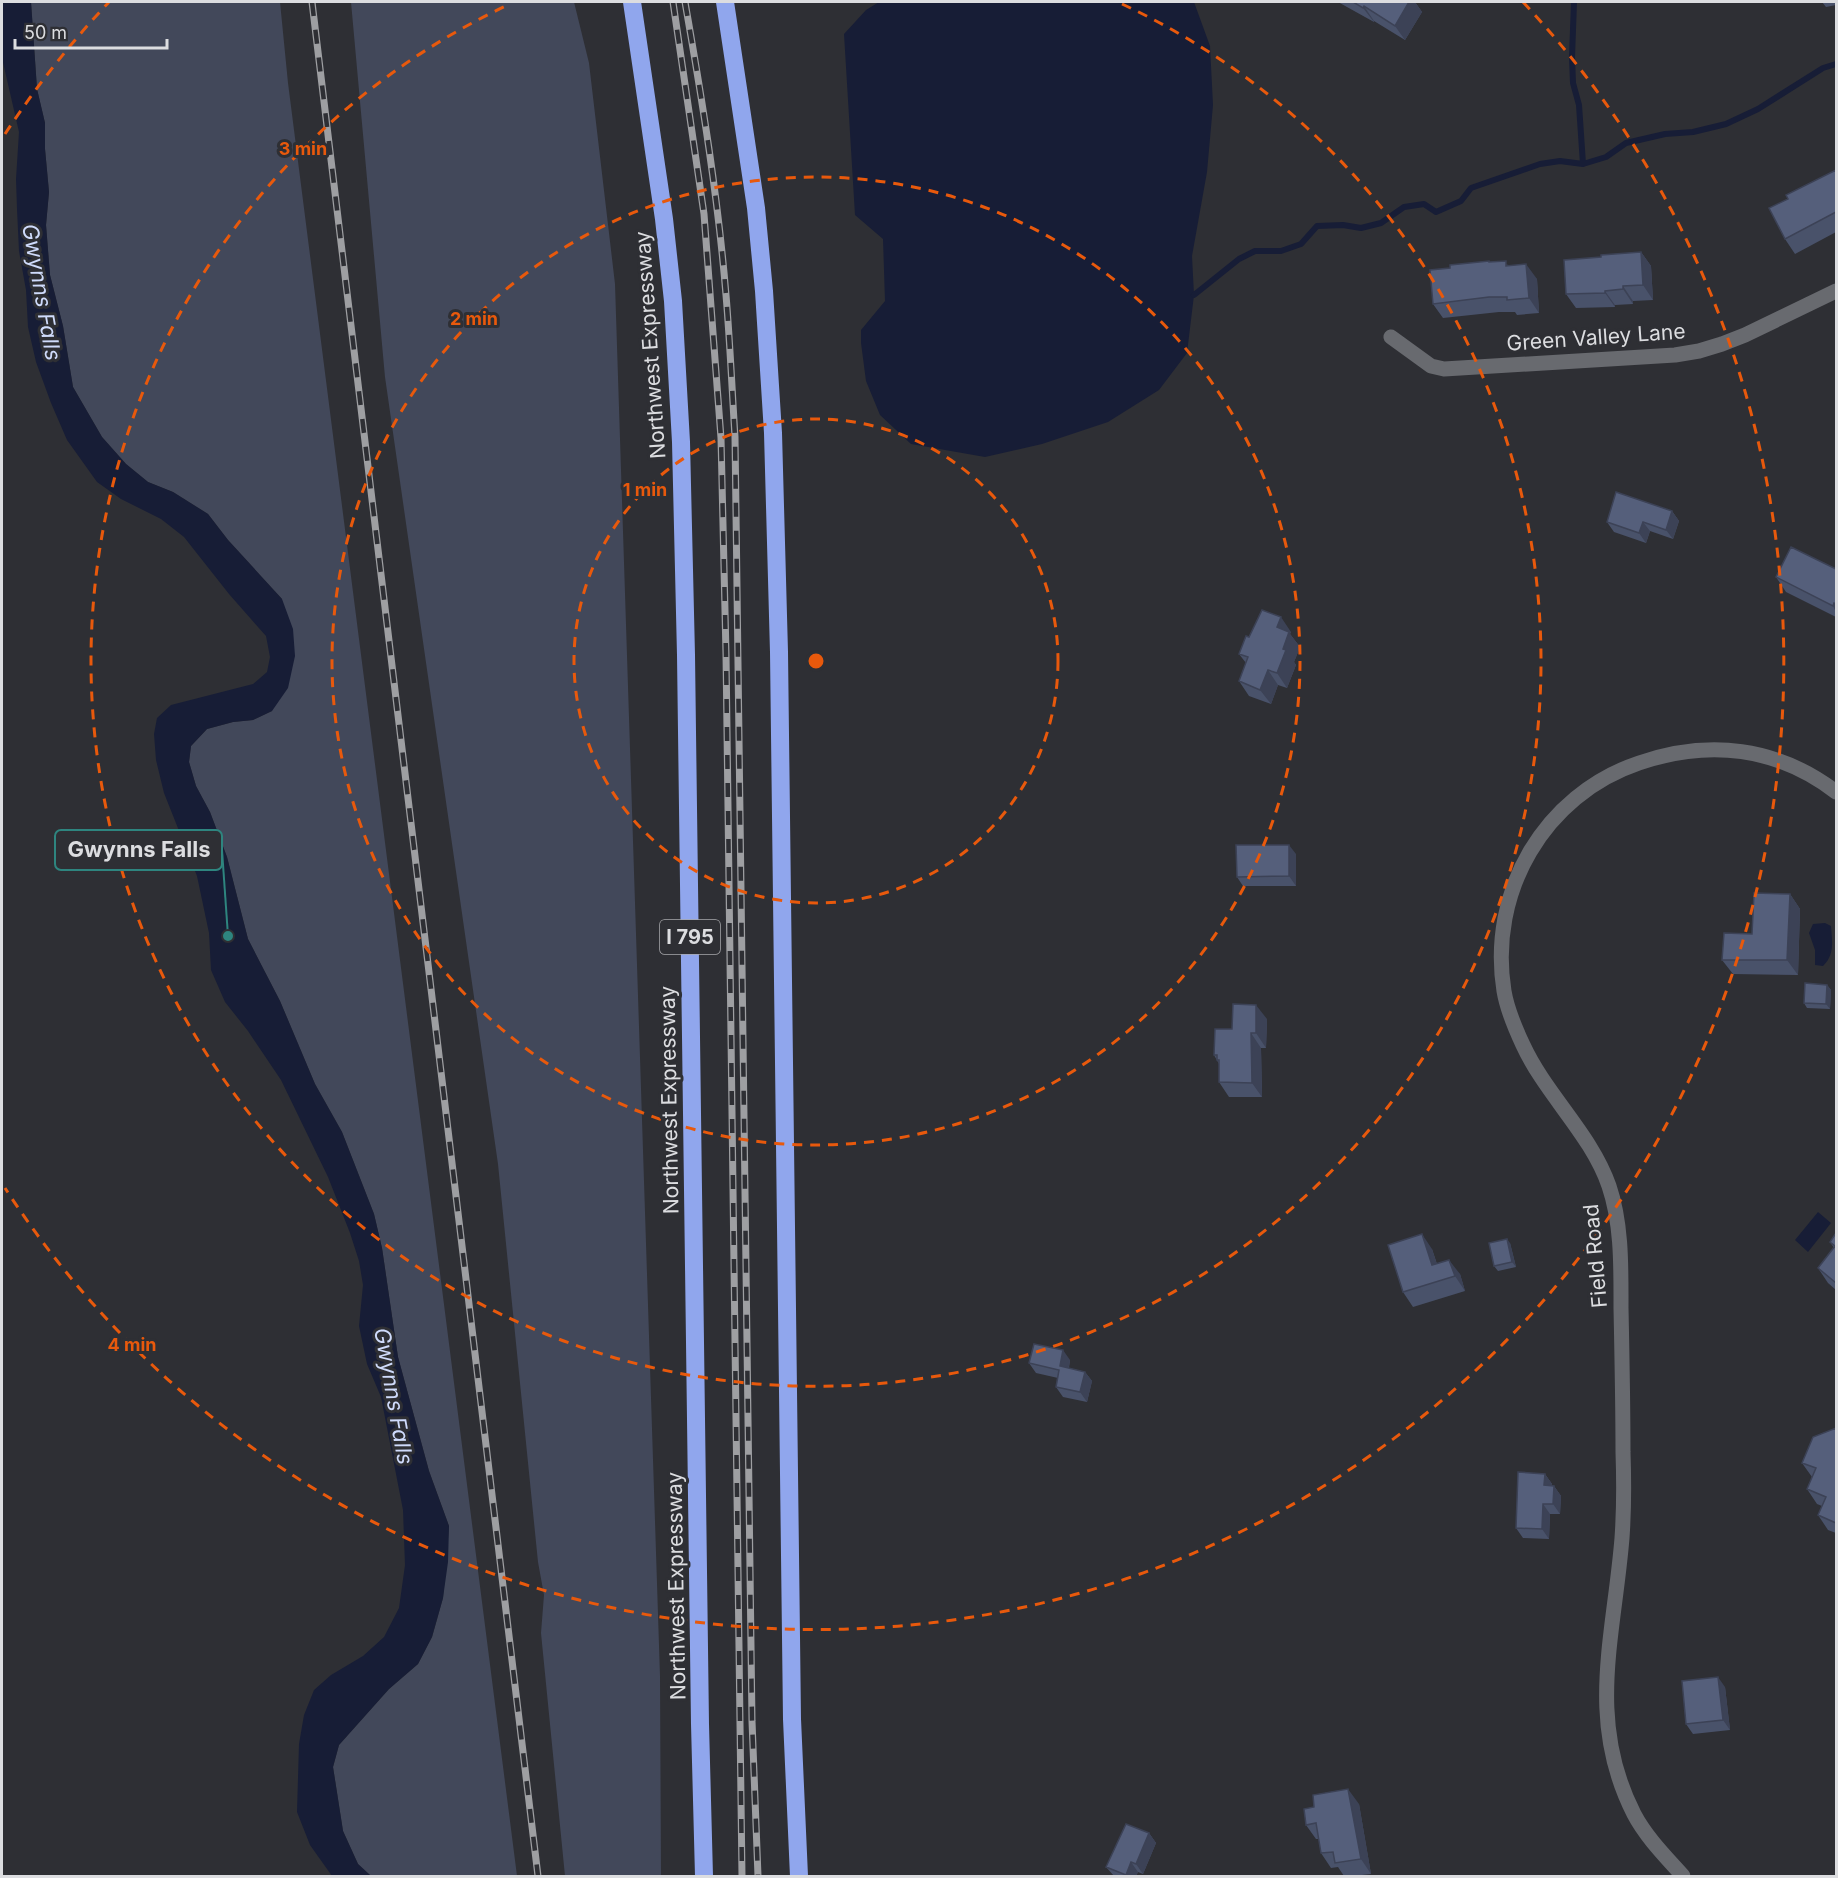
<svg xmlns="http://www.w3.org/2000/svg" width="1838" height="1878" font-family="Inter,sans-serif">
<rect width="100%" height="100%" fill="#2e2f34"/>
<path fill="#42485a" d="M 31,2 L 280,2 L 288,83 L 517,1876 L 371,1876 L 358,1864 L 343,1831 L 333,1767 L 339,1745 L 389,1689 L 418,1664 L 432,1637 L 443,1598 L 449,1526 L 429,1471 L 398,1357 L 382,1248 L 374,1214 L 342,1132 L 315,1084 L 280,1001 L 248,939 L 227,857 L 210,812 L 196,786 L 189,762 L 191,746 L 207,729 L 233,722 L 253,720 L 272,711 L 282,599 L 228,540 L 208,514 L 173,492 L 148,482 L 126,464 L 102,437 L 73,387 L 63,326 L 50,275 L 46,225 L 49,192 L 45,149 L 45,123 L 37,89 Z
M 351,2 L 574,2 L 589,63 L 615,284 L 660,1676 L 661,1876 L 565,1876 L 541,1633 L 544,1595 L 538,1562 L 498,1164 L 385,377 Z"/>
<path fill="#171d36" d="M 2,2 L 31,2 L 37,89 L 45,123 L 45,149 L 49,192 L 46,225 L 50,275 L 63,326 L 73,387 L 102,437 L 126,464 L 148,482 L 173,492 L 208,514 L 228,540 L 282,599 L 293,629 L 295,656 L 288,688 L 272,711 L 253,720 L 233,722 L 207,729 L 191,746 L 189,762 L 196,786 L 210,812 L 227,857 L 248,939 L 280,1001 L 315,1084 L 342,1132 L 374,1214 L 382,1248 L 398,1357 L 429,1471 L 449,1526 L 448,1562 L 443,1598 L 432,1637 L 418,1664 L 389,1689 L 339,1745 L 333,1767 L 343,1831 L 358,1864 L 371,1876 L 332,1876 L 310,1845 L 297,1812 L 299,1744 L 304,1715 L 314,1690 L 331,1675 L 363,1656 L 384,1637 L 399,1608 L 405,1565 L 403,1510 L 381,1397 L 367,1364 L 359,1326 L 363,1285 L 359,1261 L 350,1233 L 328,1177 L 281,1080 L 248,1031 L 225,1002 L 211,970 L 209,933 L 197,876 L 164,793 L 156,760 L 154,734 L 157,718 L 171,705 L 253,684 L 267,672 L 270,657 L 266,636 L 229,594 L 184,537 L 161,519 L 121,499 L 97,482 L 67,440 L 51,403 L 36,362 L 28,327 L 26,290 L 19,251 L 17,209 L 16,179 L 19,132 L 2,58 Z
M 879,2 L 1194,2 L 1210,46 L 1213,105 L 1207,172 L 1192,256 L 1194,295 L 1187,353 L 1159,390 L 1108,422 L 1042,444 L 985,457 L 911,444 L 880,415 L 866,381 L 861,343 L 861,330 L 885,301 L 883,239 L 855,215 L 844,34 L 866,10 Z
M 1825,923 L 1831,926 C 1832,941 1835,955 1823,966 L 1815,965 L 1815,950 L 1809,933 L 1813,924 Z
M 1818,1212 L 1831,1223 L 1808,1252 L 1795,1240 Z"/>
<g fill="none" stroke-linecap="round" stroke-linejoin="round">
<path stroke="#171d36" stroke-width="6" d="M 1574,2 L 1572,57 L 1573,83 L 1579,105 L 1583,164
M 1194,295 L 1239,259 L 1255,251 L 1281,251 L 1301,244 L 1317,226 L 1343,225 L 1361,228 L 1381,223 L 1404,207 L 1424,204 L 1436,212 L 1461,201 L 1471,188 L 1540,164 L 1560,161 L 1583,164 L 1606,157 L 1626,143 L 1665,134 L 1693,132 L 1726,124 L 1758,109 L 1823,68 L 1836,64"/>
<path stroke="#686a6f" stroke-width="15" d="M 1391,337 L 1431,366 L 1444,369 L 1675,355 L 1699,351 L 1722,344 L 1745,335 L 1836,291
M 1683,1876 C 1666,1857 1646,1837 1634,1814 C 1586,1720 1614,1637 1622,1538 C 1624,1510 1624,1481 1623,1452 C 1623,1404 1622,1356 1621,1308 C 1621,1268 1622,1224 1609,1186 C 1591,1134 1546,1095 1523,1045 C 1515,1028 1507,1009 1504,991 C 1488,892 1544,795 1639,763 C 1709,739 1777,747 1836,792"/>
<path stroke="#90a6ed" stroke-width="18" d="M 632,2 L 664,219 L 673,301 L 681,442 L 686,655 L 700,1724 L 704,1876
M 725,2 L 756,208 L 764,291 L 773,433 L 779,652 L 792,1719 L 799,1876"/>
<defs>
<path id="rail" d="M 312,2 L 538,1876
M 673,2 L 704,214 L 721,438 L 726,654 L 742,1876
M 685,2 C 702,99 718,197 726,295 C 730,342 732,390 735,437 L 752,1721 L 758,1876"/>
</defs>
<use href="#rail" stroke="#9e9fa2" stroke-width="7"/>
<use href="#rail" stroke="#2e2f34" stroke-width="4.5" stroke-dasharray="14" stroke-linecap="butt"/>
</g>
<path fill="#49526a" d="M 1338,2 L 1415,2 L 1422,12 L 1405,40 L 1374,21 L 1374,22 Z
M 1822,2 L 1836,2 L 1836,5 L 1826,7 Z
M 1836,170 L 1836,232 L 1795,254 L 1785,239 L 1788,199 Z
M 1641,252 L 1651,266 L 1653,300 L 1633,301 L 1633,304 L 1615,305 L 1615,307 L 1576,308 L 1566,294 L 1601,257 Z
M 1490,262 L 1509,265 L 1537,279 L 1539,313 L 1517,315 L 1515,312 L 1499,312 L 1443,318 L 1433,304 L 1450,268 Z
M 1672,511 L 1679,521 L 1673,539 L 1650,531 L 1646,543 L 1614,532 L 1607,522 Z
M 1836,569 L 1836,617 L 1786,592 L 1776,577 Z
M 1291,632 L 1290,634 L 1300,647 L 1294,662 L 1296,665 L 1287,688 L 1278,685 L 1271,704 L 1249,696 L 1239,681 L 1246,663 L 1239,654 L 1249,637 Z
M 1296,854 L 1296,886 L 1243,886 L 1237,877 Z
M 1790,894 L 1800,909 L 1798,975 L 1733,974 L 1722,960 L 1752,934 Z
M 1827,985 L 1831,990 L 1830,1009 L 1807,1008 L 1804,1003 Z
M 1267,1019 L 1266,1048 L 1261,1048 L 1262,1097 L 1229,1097 L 1219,1082 L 1219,1064 L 1214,1055 L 1232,1029 Z
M 1836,1233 L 1836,1290 L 1828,1283 L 1818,1268 L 1834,1248 L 1830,1242 Z
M 1510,1243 L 1516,1267 L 1498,1271 L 1494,1266 Z
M 1432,1249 L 1437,1264 L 1460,1274 L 1465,1291 L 1413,1307 L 1403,1292 Z
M 1070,1360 L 1069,1368 L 1085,1372 L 1092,1381 L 1087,1402 L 1063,1397 L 1056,1387 L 1058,1378 L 1036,1373 L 1029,1363 Z
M 1836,1428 L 1836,1533 L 1828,1530 L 1818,1515 L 1822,1506 L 1817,1504 L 1807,1489 L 1812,1477 L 1802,1463 Z
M 1545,1474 L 1552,1484 L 1552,1486 L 1554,1486 L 1561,1496 L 1560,1514 L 1550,1514 L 1549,1539 L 1523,1538 L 1516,1528 Z
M 1725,1687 L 1730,1730 L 1693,1734 L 1686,1724 Z
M 1359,1804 L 1371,1874 L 1353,1876 L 1344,1876 L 1338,1867 L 1331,1868 L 1321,1853 L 1319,1839 L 1316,1839 L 1306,1825 Z
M 1149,1833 L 1156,1843 L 1143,1874 L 1138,1872 L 1136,1876 L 1114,1876 L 1106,1867 Z"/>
<path fill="#3c4256" d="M 1409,2 L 1415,2 L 1422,12 L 1405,40 L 1395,26 Z
M 1364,6 L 1374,21 L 1374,22 L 1363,8 Z
M 1641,252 L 1651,266 L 1653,300 L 1643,285 Z
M 1526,264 L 1537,279 L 1539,313 L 1529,298 Z
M 1623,286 L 1633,301 L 1633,304 L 1623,289 Z
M 1605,291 L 1615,305 L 1615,307 L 1605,293 Z
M 1672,511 L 1679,521 L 1673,539 L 1666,530 Z
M 1643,522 L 1650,531 L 1646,543 L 1639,533 Z
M 1834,603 L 1836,605 L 1836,612 L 1833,606 Z
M 1281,617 L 1291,632 L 1290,634 L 1300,647 L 1294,662 L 1296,665 L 1287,688 L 1277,673 L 1277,627 Z
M 1268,670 L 1278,685 L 1271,704 L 1260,690 Z
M 1289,845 L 1296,854 L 1296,886 L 1289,876 Z
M 1790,894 L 1800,909 L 1798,975 L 1787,960 Z
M 1827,985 L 1831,990 L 1830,1009 L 1826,1004 Z
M 1256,1005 L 1267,1019 L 1266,1048 L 1256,1033 Z
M 1251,1033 L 1261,1048 L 1262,1097 L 1252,1083 Z
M 1422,1234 L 1432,1249 L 1442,1280 L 1432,1265 Z
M 1507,1239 L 1510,1243 L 1516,1267 L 1512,1262 Z
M 1449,1260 L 1460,1274 L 1465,1291 L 1455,1276 Z
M 1063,1350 L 1070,1360 L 1067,1376 L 1060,1366 Z
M 1085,1372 L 1092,1381 L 1087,1402 L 1080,1392 Z
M 1545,1474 L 1552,1484 L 1551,1495 L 1544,1485 Z
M 1554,1486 L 1561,1496 L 1560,1514 L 1553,1504 Z
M 1543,1504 L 1550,1514 L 1549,1539 L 1542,1529 Z
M 1718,1677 L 1725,1687 L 1730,1730 L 1723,1720 Z
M 1348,1789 L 1359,1804 L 1371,1874 L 1361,1859 Z
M 1149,1833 L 1156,1843 L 1143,1874 L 1136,1864 Z
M 1131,1862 L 1138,1872 L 1136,1876 L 1127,1876 L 1126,1875 Z"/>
<path fill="#555f7b" stroke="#3c4256" stroke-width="1.5" d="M 1353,2 L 1409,2 L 1395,26 L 1364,6 L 1363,8 Z
M 1836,170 L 1836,212 L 1785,239 L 1769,208 L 1788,199 L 1786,195 Z
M 1641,252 L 1643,285 L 1623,286 L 1623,289 L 1605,291 L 1605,293 L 1566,294 L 1564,260 L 1601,257 L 1601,255 Z
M 1489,261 L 1489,262 L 1506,261 L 1506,266 L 1526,264 L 1529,298 L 1507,300 L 1507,297 L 1489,297 L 1433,304 L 1430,270 L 1450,268 L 1450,265 Z
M 1616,492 L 1672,511 L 1666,530 L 1643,522 L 1639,533 L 1607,522 Z
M 1791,547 L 1836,569 L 1836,604 L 1834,603 L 1833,606 L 1776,577 Z
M 1262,610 L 1281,617 L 1277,627 L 1289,632 L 1283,649 L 1286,650 L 1277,673 L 1268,670 L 1260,690 L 1239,681 L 1248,657 L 1239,654 L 1246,636 L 1249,637 Z
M 1236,845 L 1289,845 L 1289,876 L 1237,877 Z
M 1754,893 L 1790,894 L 1787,960 L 1722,960 L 1724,933 L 1752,934 Z
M 1805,983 L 1827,985 L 1826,1004 L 1804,1003 Z
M 1233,1004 L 1256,1005 L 1256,1033 L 1251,1033 L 1252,1083 L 1219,1082 L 1219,1060 L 1217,1060 L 1217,1055 L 1214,1055 L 1215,1029 L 1232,1029 Z
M 1836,1233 L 1836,1283 L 1818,1268 L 1835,1246 L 1830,1242 Z
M 1422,1234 L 1432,1265 L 1449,1260 L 1455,1276 L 1403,1292 L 1388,1245 Z
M 1507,1239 L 1512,1262 L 1494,1266 L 1489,1243 Z
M 1034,1344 L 1063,1350 L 1060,1366 L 1085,1372 L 1080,1392 L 1056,1387 L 1059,1370 L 1029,1363 Z
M 1836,1428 L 1836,1523 L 1818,1515 L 1826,1497 L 1807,1489 L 1816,1468 L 1802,1463 L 1813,1437 Z
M 1518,1472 L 1545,1474 L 1544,1485 L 1554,1486 L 1553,1504 L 1543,1504 L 1542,1529 L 1516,1528 Z
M 1718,1677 L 1723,1720 L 1686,1724 L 1682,1681 Z
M 1348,1789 L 1361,1859 L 1335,1863 L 1333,1852 L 1321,1853 L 1316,1823 L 1306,1825 L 1304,1809 L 1314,1807 L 1313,1795 Z
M 1126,1824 L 1149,1833 L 1136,1864 L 1131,1862 L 1126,1875 L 1106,1867 Z"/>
<g fill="none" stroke="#e8590c" stroke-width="3" stroke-dasharray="10 8">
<circle cx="816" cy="661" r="242"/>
<circle cx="816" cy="661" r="484"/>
<path d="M1122 4A725 725 0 1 1 510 4"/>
<path d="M5 134A967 967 0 0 1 109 2M1523 2A967 967 0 1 1 5 1188"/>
</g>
<g text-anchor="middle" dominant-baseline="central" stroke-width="6" stroke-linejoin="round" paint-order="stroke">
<rect fill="#2e2f34" stroke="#a8a9ac" stroke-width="1.5" x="660" y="920" width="60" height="34" rx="4.5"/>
<g font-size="20" font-weight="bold" fill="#dcdde0">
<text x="690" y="937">I 795</text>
</g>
<g font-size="21" fill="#dcdde0" stroke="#2e2f34">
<text transform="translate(1596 337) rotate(-4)">Green Valley Lane</text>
<text transform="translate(650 345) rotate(-94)">Northwest Expressway</text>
<text transform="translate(669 1100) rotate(-91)">Northwest Expressway</text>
<text transform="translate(1595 1256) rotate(-95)">Field Road</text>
<text transform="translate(676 1586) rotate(-91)">Northwest Expressway</text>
</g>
<g font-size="22" font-style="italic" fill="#cfdbfb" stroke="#2e2f34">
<text transform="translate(42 292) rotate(80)">Gwynns Falls</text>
<text transform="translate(394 1396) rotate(80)">Gwynns Falls</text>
</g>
</g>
<circle cx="816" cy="661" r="9" fill="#e8590c" stroke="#2e2f34" stroke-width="3"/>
<g font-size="18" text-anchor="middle" font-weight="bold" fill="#e8590c" stroke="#2e2f34" stroke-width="6" stroke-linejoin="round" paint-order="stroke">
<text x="303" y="155">3 min</text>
<text x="474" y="325">2 min</text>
<text x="645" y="496">1 min</text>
<text x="132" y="1351">4 min</text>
</g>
<path fill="none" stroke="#2e857f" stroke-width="2" d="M228 936L222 850"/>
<circle fill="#2e857f" stroke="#2e2f34" stroke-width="2" cx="228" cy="936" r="6"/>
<rect fill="#2e2f34" stroke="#2e857f" stroke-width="2" x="55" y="830" width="167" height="40" rx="6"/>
<g font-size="22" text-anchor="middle" font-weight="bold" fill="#dcdde0">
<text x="139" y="857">Gwynns Falls</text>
</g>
<rect width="1838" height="1878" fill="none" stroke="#dcdde0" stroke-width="6"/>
<path d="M15 39v9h152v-9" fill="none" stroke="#dcdde0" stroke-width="3"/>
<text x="24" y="39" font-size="18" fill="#dcdde0" stroke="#2e2f34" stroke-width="4.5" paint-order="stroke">50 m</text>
</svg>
